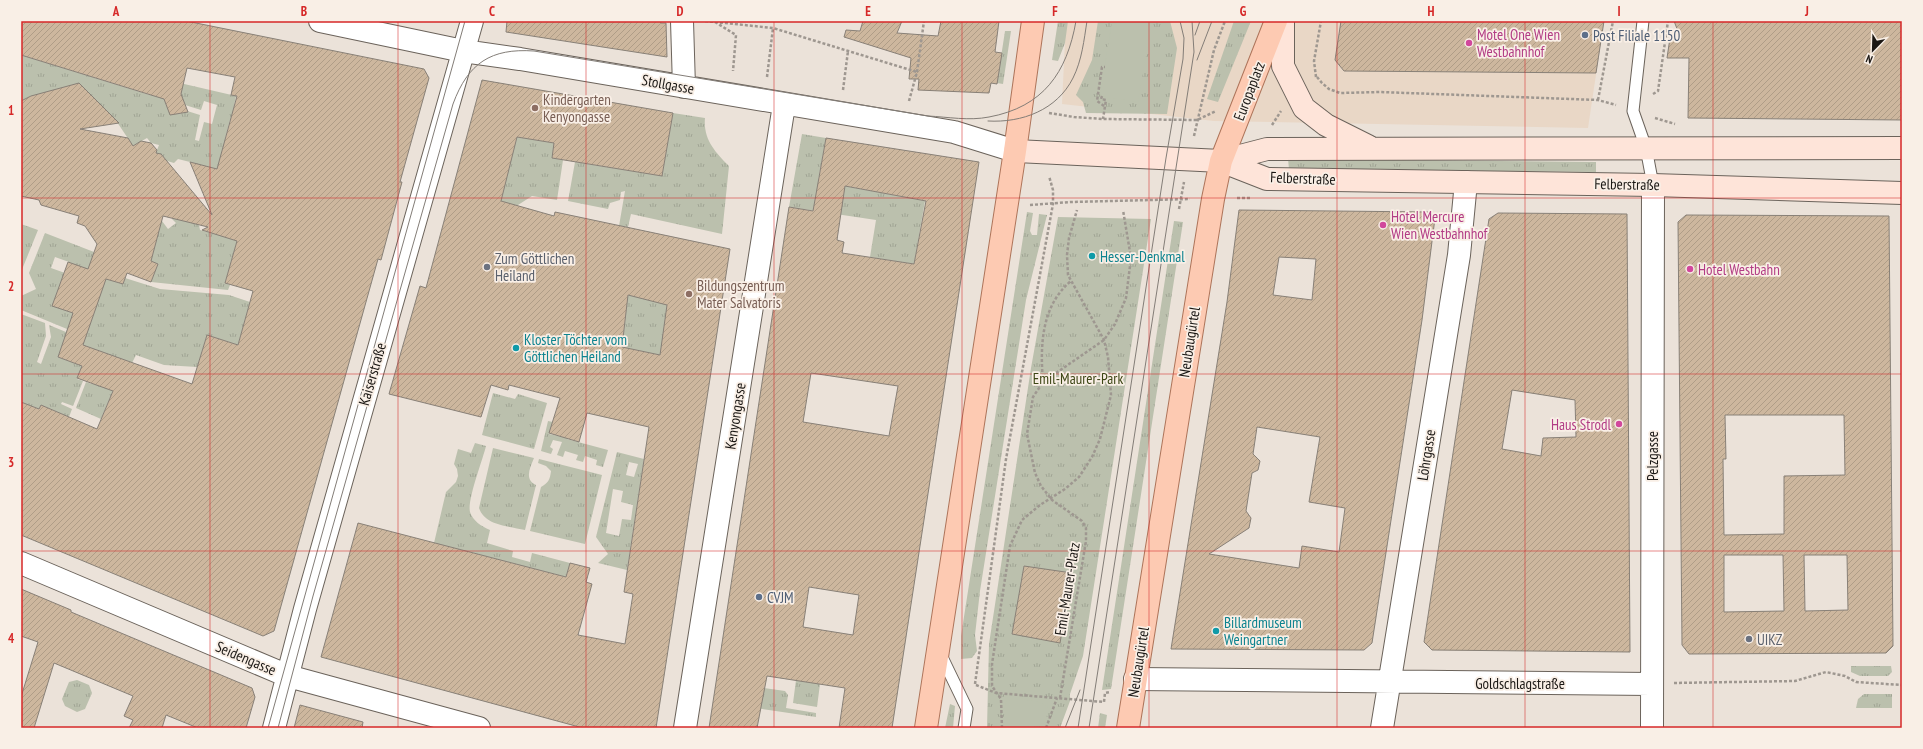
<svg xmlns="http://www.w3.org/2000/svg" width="1923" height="749" font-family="'PT Sans Narrow',sans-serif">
<defs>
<pattern id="grass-tufts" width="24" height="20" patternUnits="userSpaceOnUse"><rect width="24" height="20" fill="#bbc0ad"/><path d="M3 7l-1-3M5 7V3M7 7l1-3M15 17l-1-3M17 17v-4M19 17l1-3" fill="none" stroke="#a0a494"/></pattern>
<pattern id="building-hatch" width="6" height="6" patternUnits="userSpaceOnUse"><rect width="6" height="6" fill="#cdb79e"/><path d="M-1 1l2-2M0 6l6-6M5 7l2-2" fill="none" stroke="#af9d87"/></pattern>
</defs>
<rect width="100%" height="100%" fill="#ebe2d9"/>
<path fill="#e9d7c6" d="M 1066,21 L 1604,21 L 1588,128 L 1214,121 L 1062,104 Z"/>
<path fill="url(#grass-tufts)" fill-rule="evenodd" d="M 1058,21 L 1068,21 L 1065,43 L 1058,61 L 1052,60 Z
M 1098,21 L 1170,21 L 1177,48 L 1167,114 L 1086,113 L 1083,102 L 1076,95 L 1092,60 Z
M 1234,21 L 1251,21 L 1218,102 L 1207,99 Z
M 1005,31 L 1011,31 L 1003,84 L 997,83 Z
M 21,55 L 150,95 L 154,77 L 236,96 L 233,111 L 344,138 L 342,147 L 230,120 L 225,139 L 263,148 L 251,191 L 194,163 L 178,159 L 174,163 L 157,158 L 155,155 L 159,145 L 151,143 L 147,138 L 133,146 L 115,119 L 103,107 L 31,96 L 21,101 ZM 167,100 L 183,100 L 185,105 L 201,110 L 204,101 L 217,105 L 212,124 L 204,122 L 199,141 L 195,140 L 200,115 L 184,110 L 180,114 L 171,113 L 166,104 Z
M 673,113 L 705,118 C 703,139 715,152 729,166 L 722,234 L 631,214 L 628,227 L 619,226 L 625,191 L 621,192 L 620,200 L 610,203 L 608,209 L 568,201 L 575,162 L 662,176 Z
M 802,134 L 826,138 L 818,181 L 925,201 L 914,264 L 870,257 L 876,220 L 789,207 Z
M 517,137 L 554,143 L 552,158 L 563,160 L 557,200 L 532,196 L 518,205 L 513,218 L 497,213 Z
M 1288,159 L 1596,162 L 1596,172 L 1289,169 Z
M 1027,212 L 1033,213 L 1030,231 L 1032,235 L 1037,235 L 1039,214 L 1047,215 L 1026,300 L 980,591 L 975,635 L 977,651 L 972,658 L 961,659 L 961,636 Z
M 175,213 L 199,225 L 200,230 L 216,234 L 239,234 L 225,283 L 230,285 L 228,290 L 151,282 L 158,264 L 146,260 L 156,219 L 162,221 L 168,229 L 176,223 L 172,219 Z
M 1058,217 L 1151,219 L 1083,656 L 1070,694 L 1070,701 L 1060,728 L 987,728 L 989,644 L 1031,368 Z
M 1174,221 L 1183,222 L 1111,689 L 1102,690 Z
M 21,224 L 38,230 L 21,272 Z
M 45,233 L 94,252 L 88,273 L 123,284 L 125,278 L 160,289 L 229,295 L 250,302 L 238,345 L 207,335 L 197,367 L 164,365 L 136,355 L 132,363 L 65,339 L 58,357 L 82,366 L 77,379 L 83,381 L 73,406 L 62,402 L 61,404 L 72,409 L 69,417 L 41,405 L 39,409 L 21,402 L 21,314 L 45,323 L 46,336 L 37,362 L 41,364 L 51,337 L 49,325 L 66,332 L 67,329 L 21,310 L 21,296 L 36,289 L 29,273 ZM 55,257 L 69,262 L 65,273 L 51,268 Z
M 537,271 L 686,309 L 677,359 L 622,347 L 626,315 L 614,313 Z
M 97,371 L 118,379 L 101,419 L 76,408 L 86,382 L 92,384 Z
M 493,393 L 515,399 L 518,394 L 547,403 L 534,449 L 482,435 Z
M 587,413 L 582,433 L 570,429 L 567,439 L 608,450 L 603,467 L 596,465 L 597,460 L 585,456 L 583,462 L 576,460 L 578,455 L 565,451 L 563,457 L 557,455 L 562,442 L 553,440 L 550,447 L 553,449 L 551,454 L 541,451 L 548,421 L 553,422 ZM 552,424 L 566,428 L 563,437 L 549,434 Z
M 475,443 L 486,446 C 483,459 467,500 470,512 C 473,521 481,526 490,530 L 487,543 L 513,551 L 512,557 L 530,562 L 532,553 L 570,563 L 566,577 L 434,543 L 446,492 L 456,482 L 458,476 L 457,469 L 454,464 L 458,449 L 471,453 Z
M 493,448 L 534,458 C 530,468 524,479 536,485 L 525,530 C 509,526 485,526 479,508 Z
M 617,452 L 644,459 L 627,570 L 598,563 L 608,554 L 596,537 ZM 629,462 L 638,464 L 634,477 L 626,475 ZM 613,489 L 623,491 L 621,502 L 633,505 L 631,520 L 622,519 L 619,536 L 606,533 Z
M 539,459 L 602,475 L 585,544 L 530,531 L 541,487 C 548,483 550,480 551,471 L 546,466 L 538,463 Z
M 1851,666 L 1891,666 L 1892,672 L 1888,676 L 1860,676 L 1851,672 Z
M 77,680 L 89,685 L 92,693 L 85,709 L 77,712 L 65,706 L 62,699 L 69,682 Z
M 796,680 L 820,684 L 817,707 L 793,703 Z
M 764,688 L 785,691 L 788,695 L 786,708 L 816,713 L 816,717 L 756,708 Z
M 1864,694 L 1892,694 L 1892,708 L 1856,708 L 1858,699 Z
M 950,704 L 955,706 L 953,728 L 945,728 Z
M 1100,713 L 1107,715 L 1105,728 L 1098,728 Z"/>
<path fill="#bbc0ad" d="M 1112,21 L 1152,21 L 1138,102 L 1100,96 Z
M 1012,700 C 1024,700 1040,699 1049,708 L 1044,726 L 1007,728 C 1003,720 1004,711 1006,702 Z"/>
<path fill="url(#building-hatch)" stroke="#888077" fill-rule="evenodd" d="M 21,21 L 186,21 L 424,69 L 429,78 L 400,182 L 402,182 L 381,260 L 378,259 L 274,631 L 263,636 L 21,535 L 21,402 L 39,409 L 41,405 L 97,429 L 113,391 L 77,378 L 82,366 L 58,357 L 73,313 L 52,306 L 68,262 L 88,269 L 97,244 L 85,226 L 77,223 L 79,216 L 41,205 L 39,200 L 21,196 L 21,101 L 31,96 L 79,83 L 119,123 L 80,129 L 128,138 L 133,146 L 141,141 L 151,143 L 157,150 L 156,153 L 161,154 L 212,215 L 190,162 L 217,169 L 237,96 L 231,95 L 235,77 L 187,68 L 181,94 L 188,112 L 170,115 L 164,99 L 21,55 ZM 163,216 L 208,227 L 202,230 L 237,241 L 225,283 L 253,291 L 238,345 L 207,335 L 192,384 L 83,345 L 106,279 L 123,284 L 127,273 L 151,282 L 158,264 L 151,261 Z
M 507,21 L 660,21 L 661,23 L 666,23 L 667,57 L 506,32 Z
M 863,21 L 902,21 L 897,33 L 938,36 L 941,21 L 999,21 L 995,52 L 1002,53 L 997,84 L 991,83 L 989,93 L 918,90 L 919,79 L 909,79 L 911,58 L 844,37 L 846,30 L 860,31 Z
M 1341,21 L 1604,21 L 1596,73 L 1344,71 L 1335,60 Z
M 1674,21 L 1902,21 L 1902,120 L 1688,118 L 1689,58 L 1667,58 L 1670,38 L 1681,39 Z
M 482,80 L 673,113 L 662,176 L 552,158 L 554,143 L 517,137 L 501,201 L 554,216 L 555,212 L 730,249 L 656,728 L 583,728 L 321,657 L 358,523 L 566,577 L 570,563 L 590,568 L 586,582 L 592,584 L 578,635 L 625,644 L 633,594 L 624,592 L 649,427 L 587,413 L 579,442 L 549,433 L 560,398 L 509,385 L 508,390 L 491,385 L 481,417 L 389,394 L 420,286 L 426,288 ZM 628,295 L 667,305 L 660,355 L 622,347 Z
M 826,138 L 979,162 L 892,728 L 839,728 L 845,688 L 767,676 L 757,728 L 709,728 L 789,207 L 813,211 ZM 845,186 L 926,201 L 914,264 L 842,253 L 844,242 L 837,240 ZM 811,373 L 898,386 L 889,436 L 803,422 ZM 809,587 L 859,595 L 853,635 L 803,627 Z
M 1239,210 L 1428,212 L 1435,218 L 1422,320 L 1372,643 L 1364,650 L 1171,649 L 1227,302 ZM 1279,257 L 1316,259 L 1312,300 L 1273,295 ZM 1257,427 L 1320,437 L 1309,502 L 1345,508 L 1339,552 L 1302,546 L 1299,568 L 1209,554 L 1249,528 L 1251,518 L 1246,511 L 1252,473 L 1258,470 L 1260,461 L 1253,454 Z
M 1498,213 L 1627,214 L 1630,652 L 1432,650 L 1424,642 L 1489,219 ZM 1512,390 L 1575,400 L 1576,437 L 1543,438 L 1541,456 L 1502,449 Z
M 1686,215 L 1889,216 L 1893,646 L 1886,653 L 1689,654 L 1682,645 L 1678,222 ZM 1725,415 L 1844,415 L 1845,475 L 1784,476 L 1784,534 L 1724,535 L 1723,459 L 1726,459 ZM 1724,555 L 1783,555 L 1784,611 L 1724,612 ZM 1804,555 L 1847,555 L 1848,610 L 1805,611 Z
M 1024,566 L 1072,573 L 1060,643 L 1012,634 Z
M 21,589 L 71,610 L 71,612 L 252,688 L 255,697 L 246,728 L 198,728 L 166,715 L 162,728 L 129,728 L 133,720 L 124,716 L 133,696 L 54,663 L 34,728 L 21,728 L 21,697 L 38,642 L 21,636 Z
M 300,705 L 363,722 L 362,728 L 294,728 Z"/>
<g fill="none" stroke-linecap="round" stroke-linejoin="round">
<defs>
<path id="lane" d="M 1643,21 L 1633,111 L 1646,148 L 1653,185
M 940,653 L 967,709 L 964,728"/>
<path id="street" d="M 320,21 L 463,51 L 520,59 L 954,132 L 1015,151
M 682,21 L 684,87
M 21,563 L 288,676 L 479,728
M 1135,679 L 1651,684
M 274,728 L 305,609 L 472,21
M 685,728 L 784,105
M 1382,728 L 1459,255 L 1466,182
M 1652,728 L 1653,185"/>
<path id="secondary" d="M 1283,21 L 1283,66 L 1304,108 L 1326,125 L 1368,146
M 1015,151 L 1221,161 L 1267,179 L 1653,185 L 1902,193
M 1221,161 L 1267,149 L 1902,148"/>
<path id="primary" d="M 926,728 L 1015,151 L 1033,21
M 1128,728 L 1213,199 L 1221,161 L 1276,21"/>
</defs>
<use href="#lane" stroke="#6b635b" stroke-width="13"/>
<use href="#street" stroke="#6b635b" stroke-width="24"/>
<use href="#secondary" stroke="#6b635b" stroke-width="24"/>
<use href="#primary" stroke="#ad745a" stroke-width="24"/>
<path stroke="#9e9790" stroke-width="2.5" stroke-dasharray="3 2" stroke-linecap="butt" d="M 705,21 L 715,22 L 736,35 L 733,71
M 715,22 L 773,28 L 917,72
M 767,77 L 773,28
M 1316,77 L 1314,61 L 1321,21
M 1317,77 L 1322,83 L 1329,89 L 1340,93 L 1380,92 L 1598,100 L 1616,105
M 843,90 L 848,51
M 1653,94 L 1658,91 L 1668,21
M 1102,96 L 1101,99 L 1106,100 L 1103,119
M 1598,100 L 1613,21
M 909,101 L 917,72 L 924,21
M 1104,106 L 1097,101 L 1102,67 L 1105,67
M 1049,113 L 1074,117 L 1103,119 L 1197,120 L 1216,111
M 1655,118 L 1675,124
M 1272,125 L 1281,111
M 1194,136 L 1214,50 L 1225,21
M 1237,198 L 1250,198
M 1030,205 L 1070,202 L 1190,199
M 1179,209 L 1184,182
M 1043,382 C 1040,346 1041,306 1071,281
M 1674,683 L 1795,681 L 1826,672 L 1845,676 L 1856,682 L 1902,685
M 975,684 L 1006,459 L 1053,204 L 1053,190 L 1049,176
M 976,685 L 996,693 L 1104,702 L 1105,693 L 1110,692
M 1060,698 L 1086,541 L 1086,528 L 1082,521 L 1052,500 L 1041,486 L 1035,473 L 1027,434 L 1033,397 L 1043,382 L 1104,340 L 1115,324 L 1126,298 L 1131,258 L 1123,210
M 1002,728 L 1001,699 L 992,686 L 992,664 L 1010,546 L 1022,520 L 1040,505 L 1065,489 L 1079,477 L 1092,457 L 1100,439 L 1111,395 L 1108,357 L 1104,340 L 1068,275 L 1067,255 L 1069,238 L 1077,210
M 1046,728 L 1057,698"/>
<use href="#lane" stroke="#fff" stroke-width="11"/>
<use href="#street" stroke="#fff" stroke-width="22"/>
<use href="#secondary" stroke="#fee4d9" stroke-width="22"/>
<use href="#primary" stroke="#fdcab2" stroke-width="22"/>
<path stroke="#837d77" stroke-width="1" d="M 1195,35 L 1200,21
M 1197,60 L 1212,21
M 988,121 C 1022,123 1057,110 1073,78 C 1082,60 1084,40 1087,21
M 268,728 L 465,21
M 278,728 L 313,596 L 453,104 C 468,63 491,48 534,51 L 928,116 C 948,117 969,121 989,117 C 1043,107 1067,73 1076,21
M 1065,728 L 1080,690
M 1078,728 L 1166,158 L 1183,59 L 1184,38 L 1180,21
M 1089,728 L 1194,52 L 1192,21"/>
</g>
<path fill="none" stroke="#d62828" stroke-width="1" stroke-opacity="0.55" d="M 210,21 L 210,728M 398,21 L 398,728M 586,21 L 586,728M 774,21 L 774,728M 962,21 L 962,728M 1149,21 L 1149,728M 1337,21 L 1337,728M 1525,21 L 1525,728M 1713,21 L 1713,728M 21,198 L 1902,198M 21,374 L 1902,374M 21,551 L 1902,551"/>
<g fill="#5c6f8a" stroke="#f9efe6" stroke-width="1.5">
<circle cx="1585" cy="35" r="4"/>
<circle cx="759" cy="597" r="4"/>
</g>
<g fill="#d1479c" stroke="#f9efe6" stroke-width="1.5">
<circle cx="1469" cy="43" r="4"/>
<circle cx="1383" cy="225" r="4"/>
<circle cx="1690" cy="269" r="4"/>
<circle cx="1619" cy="424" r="4"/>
</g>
<g fill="#8d6e63" stroke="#f9efe6" stroke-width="1.5">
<circle cx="535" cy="108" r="4"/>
<circle cx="689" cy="294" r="4"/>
</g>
<g fill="#0f9aa8" stroke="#f9efe6" stroke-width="1.5">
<circle cx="1092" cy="256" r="4"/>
<circle cx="516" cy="348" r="4"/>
<circle cx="1216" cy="631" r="4"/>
</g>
<g fill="#6b7280" stroke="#f9efe6" stroke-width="1.5">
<circle cx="487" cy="267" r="4"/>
<circle cx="1749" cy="639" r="4"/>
</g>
<g text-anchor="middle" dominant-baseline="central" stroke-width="3.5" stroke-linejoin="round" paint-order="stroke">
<g font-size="15" fill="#b23c85" stroke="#f9efe6" text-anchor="start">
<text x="1477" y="34">Motel One Wien<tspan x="1477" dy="17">Westbahnhof</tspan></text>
<text x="1391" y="216">Hotel Mercure<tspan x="1391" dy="17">Wien Westbahnhof</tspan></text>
<text x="1698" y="269">Hotel Westbahn</text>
<text x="1611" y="424" text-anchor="end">Haus Strodl</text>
</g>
<g font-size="15" fill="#4e5e75" stroke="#f9efe6" text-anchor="start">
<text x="1593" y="35">Post Filiale 1150</text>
<text x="767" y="597">CVJM</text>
</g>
<g font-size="15" fill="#1a1714" stroke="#f9efe6">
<text transform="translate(668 84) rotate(10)">Stollgasse</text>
<text transform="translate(1249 91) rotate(-69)">Europaplatz</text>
<text transform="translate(1303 178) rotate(2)">Felberstraße</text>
<text transform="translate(1627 184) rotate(1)">Felberstraße</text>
<text transform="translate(1189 342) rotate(-81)">Neubaugürtel</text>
<text transform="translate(372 374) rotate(-74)">Kaiserstraße</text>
<text transform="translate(735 416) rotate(-81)">Kenyongasse</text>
<text transform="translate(1426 455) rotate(-81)">Löhrgasse</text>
<text transform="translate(1652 456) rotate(-90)">Pelzgasse</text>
<text transform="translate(1067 589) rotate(-81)">Emil-Maurer-Platz</text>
<text transform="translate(246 658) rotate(23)">Seidengasse</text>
<text transform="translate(1138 662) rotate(-81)">Neubaugürtel</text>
<text x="1520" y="683">Goldschlagstraße</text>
</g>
<g font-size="15" fill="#785e54" stroke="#f9efe6" text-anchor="start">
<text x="543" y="99">Kindergarten<tspan x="543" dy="17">Kenyongasse</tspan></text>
<text x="697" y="285">Bildungszentrum<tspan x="697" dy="17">Mater Salvatoris</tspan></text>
</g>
<g font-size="15" fill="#0d838f" stroke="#f9efe6" text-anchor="start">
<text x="1100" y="256">Hesser-Denkmal</text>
<text x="524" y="339">Kloster Töchter vom<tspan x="524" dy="17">Göttlichen Heiland</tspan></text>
<text x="1224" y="622">Billardmuseum<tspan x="1224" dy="17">Weingartner</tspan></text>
</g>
<g font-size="15" fill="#5b616d" stroke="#f9efe6" text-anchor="start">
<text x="495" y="258">Zum Göttlichen<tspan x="495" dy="17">Heiland</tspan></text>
<text x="1757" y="639">UIKZ</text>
</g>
<g font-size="15" fill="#3b4513" stroke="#f9efe6">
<text x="1078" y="378">Emil-Maurer-Park</text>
</g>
</g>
<rect width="1923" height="749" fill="none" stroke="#f9efe6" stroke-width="44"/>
<g transform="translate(1873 50) rotate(203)" stroke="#f9efe6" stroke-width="3" paint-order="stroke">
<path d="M0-3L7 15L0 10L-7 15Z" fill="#1a1714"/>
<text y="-6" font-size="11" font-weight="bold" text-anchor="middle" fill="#1a1714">N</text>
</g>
<rect x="22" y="22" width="1879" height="705" fill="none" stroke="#d62828" stroke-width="1.5"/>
<g font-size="13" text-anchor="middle" font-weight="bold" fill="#d62828">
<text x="116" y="16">A</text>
<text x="304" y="16">B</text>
<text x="492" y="16">C</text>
<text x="680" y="16">D</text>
<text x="868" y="16">E</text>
<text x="1055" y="16">F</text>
<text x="1243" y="16">G</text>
<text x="1431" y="16">H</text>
<text x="1619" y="16">I</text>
<text x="1807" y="16">J</text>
<text x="11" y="115">1</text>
<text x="11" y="291">2</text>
<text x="11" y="467">3</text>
<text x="11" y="643">4</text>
</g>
</svg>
